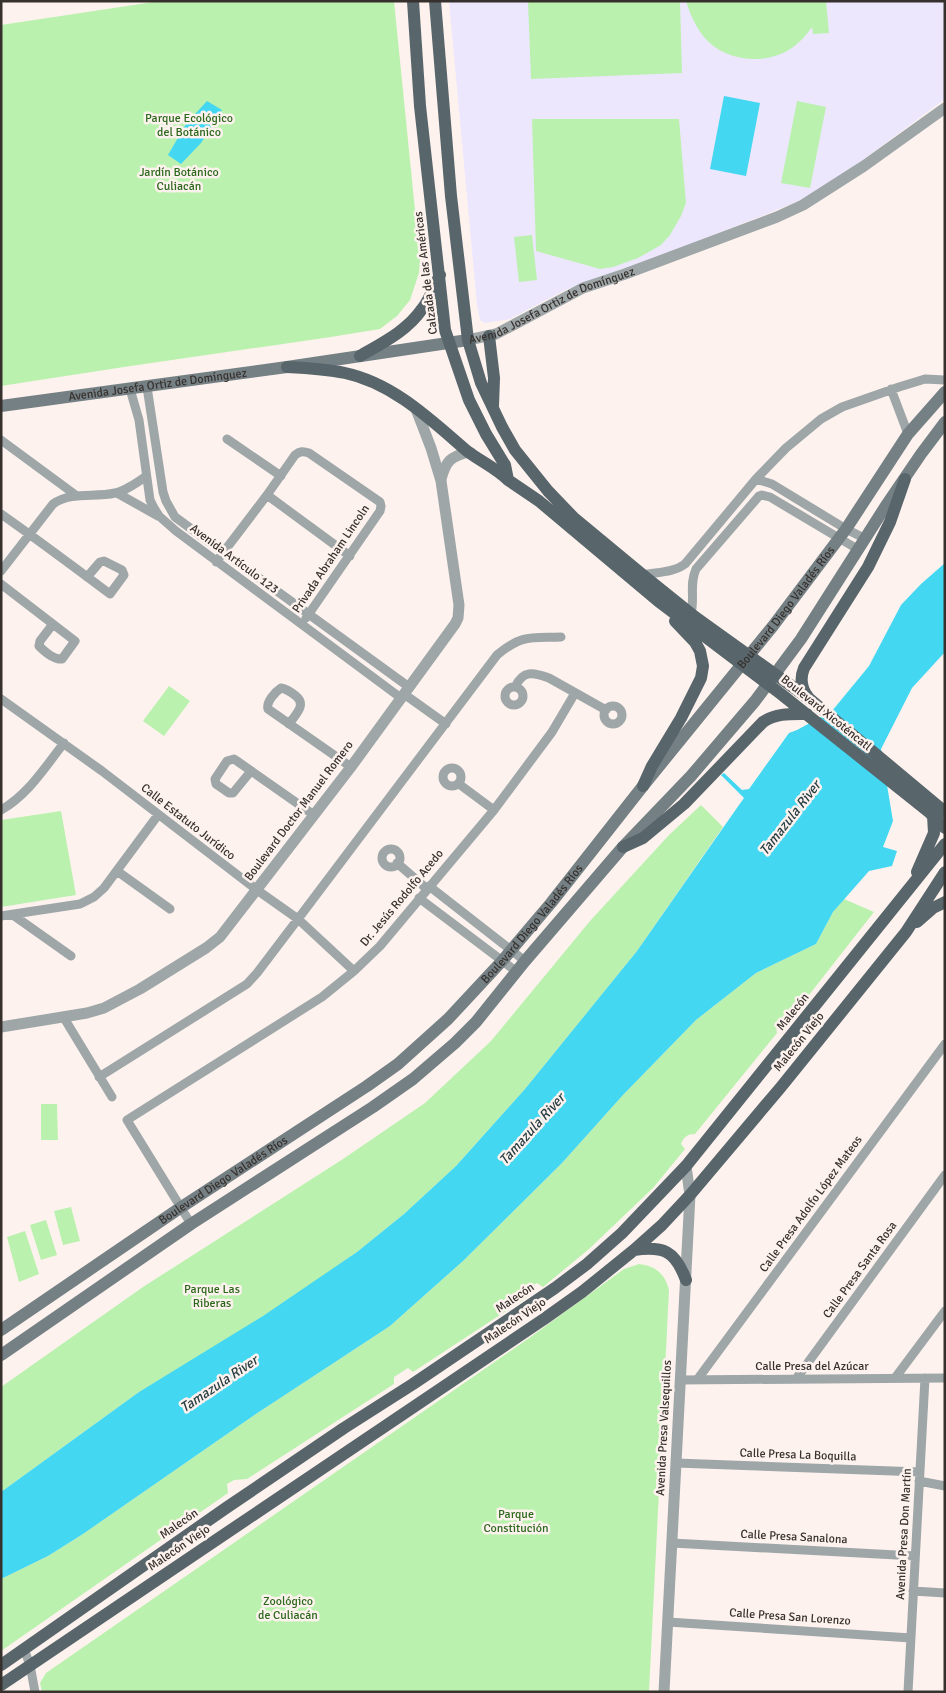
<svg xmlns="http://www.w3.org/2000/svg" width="946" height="1693" font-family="Signika,sans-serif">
<rect width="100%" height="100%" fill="#fdf2ee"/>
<path fill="#ece7fd" d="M 449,1 L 945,1 L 945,99 L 826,187 L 794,203 L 693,243 L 565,290 L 510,319 L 485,323 L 481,321 L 479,316 L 477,305 Z"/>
<path fill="#bbf1ae" d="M 160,1 L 394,1 L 420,260 L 419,273 L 410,300 L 397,316 L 380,329 L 331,337 L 124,367 L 1,386 L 1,25 Z
M 528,1 L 680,1 L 682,73 L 531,79 Z
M 686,1 L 826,1 L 829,33 L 813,34 L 812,27 C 808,32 804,38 799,42 C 774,67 725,64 703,36 C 695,25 690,14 686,1 Z
M 797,101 L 826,107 L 810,188 L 781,183 Z
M 532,119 L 679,119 L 686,203 L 681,216 L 670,235 L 661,245 L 638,258 L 613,267 L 600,269 L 536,251 Z
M 532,235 L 537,280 L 519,282 L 514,237 Z
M 169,686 L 190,701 L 164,736 L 143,721 Z
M 701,805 L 723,827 L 637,951 L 525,1089 L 456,1166 L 404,1214 L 357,1252 L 309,1286 L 222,1343 L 139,1392 L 1,1492 L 1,1387 L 143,1287 L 343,1159 L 425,1103 L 491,1041 L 590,921 L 669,835 Z
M 61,811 L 76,895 L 1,907 L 1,820 Z
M 844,899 L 874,912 L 791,1018 L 779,1020 L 776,1026 L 777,1033 L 695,1134 C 687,1134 684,1137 681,1144 L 685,1149 L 653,1188 L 589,1249 L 543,1287 L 537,1283 L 530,1287 L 527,1292 L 529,1296 L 413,1372 L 408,1368 L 394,1377 L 394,1384 L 247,1479 L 234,1480 L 227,1484 L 228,1493 L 1,1651 L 1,1579 L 48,1556 L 83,1534 L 253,1416 L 390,1326 L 463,1261 L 562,1163 L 623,1095 L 696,1020 L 756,973 L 816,944 L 833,912 Z
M 41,1104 L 57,1104 L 58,1140 L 41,1140 Z
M 71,1207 L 80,1241 L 63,1245 L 54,1211 Z
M 46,1220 L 57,1255 L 41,1260 L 30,1225 Z
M 25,1231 L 39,1274 L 19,1282 L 7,1237 Z
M 639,1264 C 656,1266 665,1274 669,1290 L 649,1692 L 42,1692 L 40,1683 L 46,1673 L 532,1336 L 624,1269 Z"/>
<path fill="#43d7f2" d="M 724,96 L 760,103 L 746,176 L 710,169 Z
M 207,101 L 222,110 L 201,143 L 181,164 L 168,155 L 186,124 Z
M 945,563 L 945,652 L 912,688 L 881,749 L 893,821 L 883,847 L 897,851 L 892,866 L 869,871 L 833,912 L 816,944 L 756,973 L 696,1020 L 623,1095 L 562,1163 L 463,1261 L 390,1326 L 253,1416 L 83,1534 L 48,1556 L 1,1579 L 1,1492 L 139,1392 L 263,1316 L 357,1252 L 404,1214 L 456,1166 L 525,1089 L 637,951 L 739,805 L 744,798 L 721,775 L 724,773 L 742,790 L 749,789 L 789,733 L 797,730 L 832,711 L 869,666 L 901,605 L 921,584 Z"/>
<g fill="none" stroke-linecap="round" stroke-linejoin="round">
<path stroke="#9ea6a8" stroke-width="9" d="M 147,387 L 163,492 L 166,501 L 175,517 L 409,687
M 130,389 L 139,420 L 150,500 L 154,508 L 159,516 L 176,531 L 401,698
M 891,389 L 908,434
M 227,439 L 281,476
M 1,440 L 77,496
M 756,479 L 786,448 L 821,419 L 842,407 L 899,387 L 925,379 L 945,380
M 117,493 L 158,516
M 267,495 L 350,556
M 1,514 C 38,540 74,567 110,594 L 124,575 L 122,570 L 104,561 L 100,562 L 87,577
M 216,562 L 267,495 L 295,455 C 300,451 303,451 309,453 L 380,502 L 381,506 L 380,511 L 306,618
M 1,571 L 53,504 C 72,491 94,498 115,493 C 123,492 140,481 146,476
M 643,575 C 657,572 673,573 685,564 L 756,479 L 772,484 L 846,529 L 866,539
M 1,584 L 75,641 L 62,659 C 54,660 44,651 39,646 L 40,641 L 53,624
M 691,614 C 695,597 689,585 696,569 L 759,496 L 762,495 L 770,497 L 859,550
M505 696a9 9 0 1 1 18 0a9 9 0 1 1-18 0Z
M 515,687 C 523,670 533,672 549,678 L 606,710
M 404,694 L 446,724
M 1,699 L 102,771 L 257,890 L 298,919 L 354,971
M604 715a9 9 0 1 1 18 0a9 9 0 1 1-18 0Z
M 289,724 C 295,715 307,705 296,696 C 291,692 287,689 281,688 C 275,692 266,702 268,709 L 351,767
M443 777a9 9 0 1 1 18 0a9 9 0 1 1-18 0Z
M 251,771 L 233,793 L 229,793 L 216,784 L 215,779 L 227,761 L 234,759 L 237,761 L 314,815
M 459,784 L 494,810
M 1,810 C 28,795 45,767 64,743
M382 858a9 9 0 1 1 18 0a9 9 0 1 1-18 0Z
M 397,863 L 427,889
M 117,871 L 170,909
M 429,886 L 525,961
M 419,898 L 517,972
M 13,915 L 71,956
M 1,916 L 80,904 L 94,897 L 104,888 L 158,815
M 64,1018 L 112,1097
M 99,1077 L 247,984 L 257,973 L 298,919 L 497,655 C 522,634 531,638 561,637
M 191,1224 L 127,1120 L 322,997 L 354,971 L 380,946 L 494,810 L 552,732 L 575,693
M 895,1378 L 945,1311
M 796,1379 L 945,1175
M 680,1380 L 945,1378
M 697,1380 L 945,1044
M 676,1463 L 920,1472
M 919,1481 L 945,1486
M 672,1543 L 915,1556
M 913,1591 L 945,1593
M 668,1622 L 911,1638
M 24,1649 L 30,1665 L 35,1692
M 908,1692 L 925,1378"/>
<g stroke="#9ea6a8" stroke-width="11">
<path id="s1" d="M 468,340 L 496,334 L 583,288 L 625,274 L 777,217 L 803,205 L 864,166 L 945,108"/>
<path d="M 441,479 C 446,461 450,457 468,452 L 471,453"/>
<path d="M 1,1027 L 87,1013 L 104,1008 L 140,989 L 206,948 L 220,937 L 351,767 L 455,624 L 458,618 L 459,605 L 441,481 L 431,448 L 416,409"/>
<path d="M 664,1692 L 690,1195 L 686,1166"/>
</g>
<g stroke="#758084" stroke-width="12">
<path id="s2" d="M 1,406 L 287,367 L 468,340"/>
<path id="s3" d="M 1,1330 L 180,1208 L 367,1086 L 398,1064 L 448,1019 L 502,961 L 551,903 L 643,786 L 773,626 L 846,529 L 908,434 L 945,392"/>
<path d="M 1,1355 L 191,1224 L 373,1107 L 413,1079 L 455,1043 L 476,1022 L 525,961 L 622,848 L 691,776 L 755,701 L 801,639 L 887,504 L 921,454 L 945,422"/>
</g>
<path stroke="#58656a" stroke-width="12" d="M 413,1 L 420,106 L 445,330 L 469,400 L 486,434 L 505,465 L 508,480 L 539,501 L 658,601 L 781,694 L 929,812 L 945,828
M 435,1 L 451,196 L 468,340 L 481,383 L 502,427 L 515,450 L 548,491 L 573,517 L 643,575 L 695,617 L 811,700 L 945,812
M 489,336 L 494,378 L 493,406
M 360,356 C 382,343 407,331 422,309 C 430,299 434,286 440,275
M 287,367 C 307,368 326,369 345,373 C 393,383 431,420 467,451 C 480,461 496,468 508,480
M 808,697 C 801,688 800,678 804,668 L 868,567 L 890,522 L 905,479
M 643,786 L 652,766 L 681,718 L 701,678 L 703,666 L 700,651 L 695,642 L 675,621
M 623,847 L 643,838 L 684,804 L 763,722 C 776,713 791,714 807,714
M 917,872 L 934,833 L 933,816
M 917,922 L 933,908 L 945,902
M 634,1250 C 663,1246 675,1250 686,1280
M 1,1665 L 226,1508 L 344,1428 L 413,1384 L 555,1288 L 587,1264 L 622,1233 L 686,1166 L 945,844
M 1,1685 L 544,1319 L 582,1292 L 634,1250 L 662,1225 L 690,1195 L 781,1087 L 906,932 L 945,872"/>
</g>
<g text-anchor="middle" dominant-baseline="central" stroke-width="5" stroke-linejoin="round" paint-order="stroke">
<g font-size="12" fill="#2b681c" stroke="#fdf2ee">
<text x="189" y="118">Parque Ecológico<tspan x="189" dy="14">del Botánico</tspan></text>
<text x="179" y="172">Jardín Botánico<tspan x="179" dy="14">Culiacán</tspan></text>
<text x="212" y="1289">Parque Las<tspan x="212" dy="14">Riberas</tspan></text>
<text x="516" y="1514">Parque<tspan x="516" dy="14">Constitución</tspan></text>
<text x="288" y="1601">Zoológico<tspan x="288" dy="14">de Culiacán</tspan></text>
</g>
<g font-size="12" fill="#37312e" stroke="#fdf2ee">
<text transform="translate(426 273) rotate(-97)">Calzada de las Américas</text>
<text stroke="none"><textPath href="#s1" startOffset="91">Avenida Josefa Ortiz de Domínguez</textPath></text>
<text stroke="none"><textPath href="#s2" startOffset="158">Avenida Josefa Ortiz de Domínguez</textPath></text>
<text transform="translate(234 559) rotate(37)">Avenida Artículo 123</text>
<text transform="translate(331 559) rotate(-56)">Privada Abraham Lincoln</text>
<text stroke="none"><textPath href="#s3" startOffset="1078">Boulevard Diego Valadés Ríos</textPath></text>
<text transform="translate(826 713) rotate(39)">Boulevard Xicoténcatl</text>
<text transform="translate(299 811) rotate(-53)">Boulevard Doctor Manuel Romero</text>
<text transform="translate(188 822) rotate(38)">Calle Estatuto Jurídico</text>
<text transform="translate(402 898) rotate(-50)">Dr. Jesús Rodolfo Acedo</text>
<text stroke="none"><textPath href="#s3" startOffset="672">Boulevard Diego Valadés Ríos</textPath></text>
<text transform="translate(793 1012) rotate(-51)">Malecón</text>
<text transform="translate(799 1042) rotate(-51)">Malecón Viejo</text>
<text stroke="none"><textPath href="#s3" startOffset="268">Boulevard Diego Valadés Ríos</textPath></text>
<text transform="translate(811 1204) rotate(-54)">Calle Presa Adolfo López Mateos</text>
<text transform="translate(860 1270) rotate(-54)">Calle Presa Santa Rosa</text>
<text transform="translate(515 1298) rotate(-34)">Malecón</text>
<text transform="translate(515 1321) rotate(-34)">Malecón Viejo</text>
<text x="812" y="1366">Calle Presa del Azúcar</text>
<text transform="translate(664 1428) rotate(-87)">Avenida Presa Valsequillos</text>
<text transform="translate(798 1455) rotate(2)">Calle Presa La Boquilla</text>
<text transform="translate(179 1524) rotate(-35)">Malecón</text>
<text transform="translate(904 1534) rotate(-87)">Avenida Presa Don Martín</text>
<text transform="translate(794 1537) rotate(3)">Calle Presa Sanalona</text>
<text transform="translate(179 1548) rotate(-34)">Malecón Viejo</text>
<text transform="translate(790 1617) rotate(4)">Calle Presa San Lorenzo</text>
</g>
<g font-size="14" font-style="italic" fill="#263e43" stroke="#fdf2ee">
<text transform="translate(790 818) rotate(-52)">Tamazula River</text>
<text transform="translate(532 1129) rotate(-48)">Tamazula River</text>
<text transform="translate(219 1384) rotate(-34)">Tamazula River</text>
</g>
</g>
<rect width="946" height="1693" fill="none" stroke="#37312e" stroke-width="5"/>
</svg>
